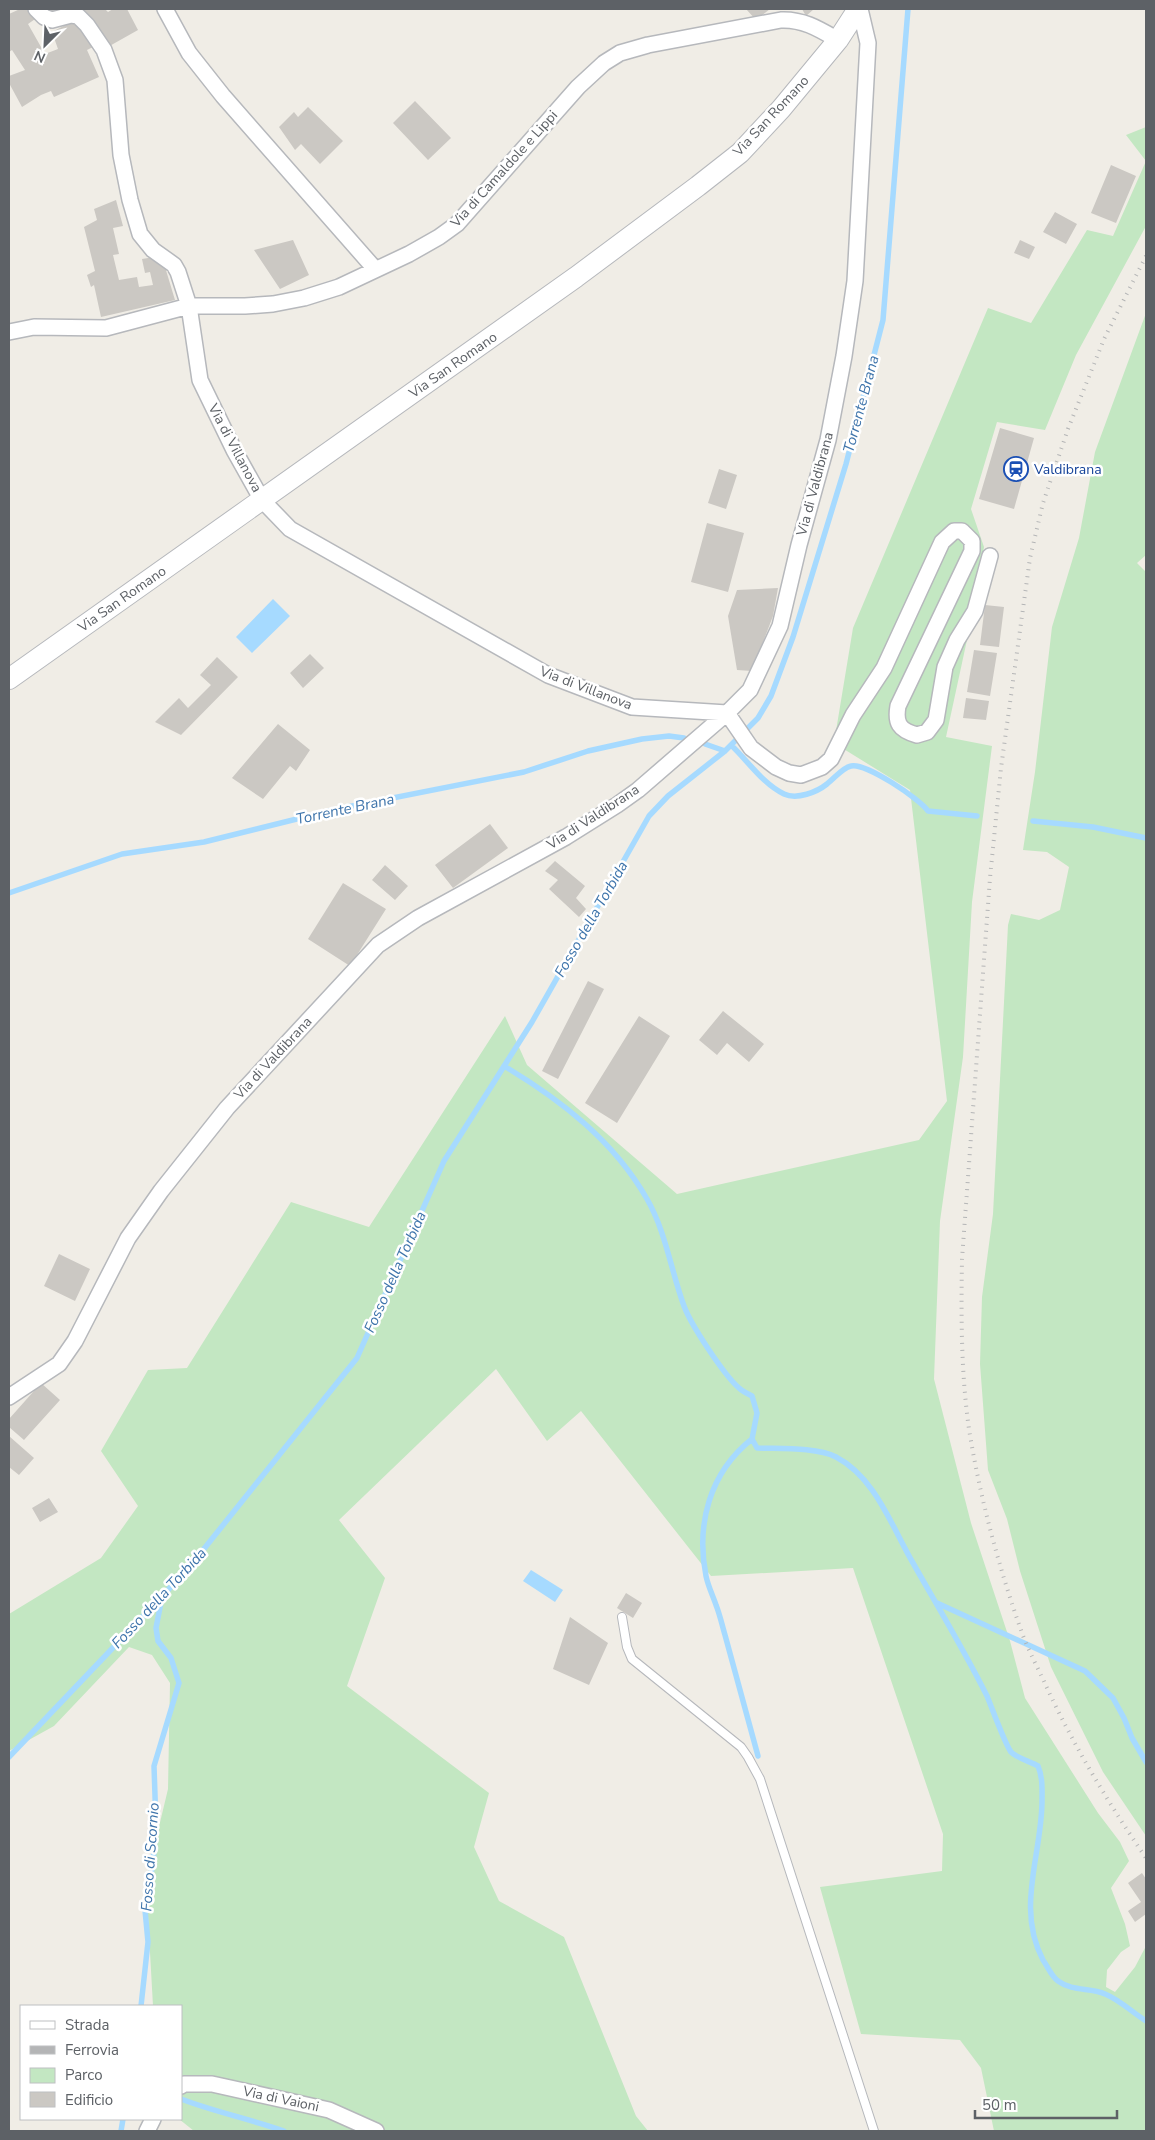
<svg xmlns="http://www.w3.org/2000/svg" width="1155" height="2140" font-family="'Nunito Sans',sans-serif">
<rect width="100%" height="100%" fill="#f0ede6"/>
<path fill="#c3e7c2" d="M 1146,127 L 1146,226 L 1076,355 L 1045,430 L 997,422 L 971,509 L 984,547 L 970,626 L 946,737 L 992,746 L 972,902 L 963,1057 L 940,1221 L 934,1379 L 971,1523 L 1010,1641 L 1025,1698 L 1098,1813 L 1120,1842 L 1129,1861 L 1111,1888 L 1125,1924 L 1130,1946 L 1121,1952 L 1107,1970 L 1106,1987 L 1115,1992 L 1135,1967 L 1146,1946 L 1146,2131 L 994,2131 L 981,2068 L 960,2040 L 861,2034 L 820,1887 L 942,1871 L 943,1834 L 853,1568 L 711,1576 L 581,1411 L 547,1441 L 496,1369 L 339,1520 L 385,1578 L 347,1686 L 489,1793 L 474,1847 L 499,1901 L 564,1937 L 636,2116 L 648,2131 L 194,2131 L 179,2119 L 181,2119 L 181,2006 L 153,2006 L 146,1881 L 168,1789 L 170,1683 L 152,1655 L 129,1647 L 54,1726 L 9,1751 L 9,1614 L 101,1558 L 138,1506 L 101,1451 L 148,1370 L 187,1368 L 291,1202 L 369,1227 L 505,1016 L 527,1065 L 677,1194 L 919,1140 L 947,1101 L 910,790 L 834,743 L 853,628 L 988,308 L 1031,323 L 1087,230 L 1113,236 L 1146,161 L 1126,135 Z
M 1146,313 L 1146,555 L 1137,563 L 1146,572 L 1146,1836 L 1103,1772 L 1051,1667 L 1020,1571 L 1007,1519 L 988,1470 L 980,1364 L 982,1297 L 993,1214 L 1008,925 L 1011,914 L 1039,920 L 1060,910 L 1069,867 L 1047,852 L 1023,850 L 1035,772 L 1052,627 L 1079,538 L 1095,452 Z"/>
<path fill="#a6daff" d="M 273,599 L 290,616 L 252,653 L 236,637 Z
M 531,1570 L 563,1590 L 555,1602 L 523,1581 Z"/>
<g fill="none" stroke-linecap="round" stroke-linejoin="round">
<path stroke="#a6daff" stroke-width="5.5" d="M 705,744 L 725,751
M 731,745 C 748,761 763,784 784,794 C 797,800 817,792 827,784 C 835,778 842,768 851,766 C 865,762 920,799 928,811 L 977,816
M 1033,821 L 1093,827 L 1146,838
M 9,893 L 122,854 L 204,842 L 337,809 L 524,772 L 588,751 L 642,739 L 669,736 L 684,738
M 504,1066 C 561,1100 614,1141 647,1199 C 666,1232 671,1271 684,1306 C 691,1325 724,1375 739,1388 C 742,1391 748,1394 752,1396 L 757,1413 L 752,1439 L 757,1448 C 779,1449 816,1447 836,1457 C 875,1477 892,1527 913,1563 C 938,1607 964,1650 987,1696 C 992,1708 1005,1744 1011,1752 C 1017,1758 1031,1762 1038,1766 C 1043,1778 1042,1790 1042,1803 C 1041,1857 1016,1909 1043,1960 C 1048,1967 1051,1976 1058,1981 C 1073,1992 1090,1987 1105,1994 C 1120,2000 1133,2013 1146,2021
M 752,1439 C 709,1473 696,1525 706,1576 C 708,1586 713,1596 716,1605 C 720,1615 722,1625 725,1635 C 736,1675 747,1716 758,1756
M 937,1603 L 1085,1671 L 1113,1698 L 1124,1718 L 1132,1738 L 1146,1762
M 9,1757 L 187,1570 L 357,1358 L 444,1161 L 532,1022 L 649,816 L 668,796 L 725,751 L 758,718 L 771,696 L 793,637 L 846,464 L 883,320 L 908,9
M 141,2006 L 148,1942 L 145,1910 L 153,1862 L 156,1825 L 154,1766 L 179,1683 L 171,1658 L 158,1641 L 156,1628 L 162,1597
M 181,2099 C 215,2112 250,2119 284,2131
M 121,2131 L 123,2119"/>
</g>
<path fill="#cbc8c3" d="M 20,9 L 31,9 L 38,17 L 28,24 L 45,54 L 58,49 L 52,32 L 77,19 L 93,47 L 87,50 L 99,77 L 54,97 L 51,91 L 41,95 L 22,107 L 9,83 L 9,76 L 25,70 L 12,50 L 9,52 L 9,14 Z
M 44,9 L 63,9 L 52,17 Z
M 76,9 L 105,9 L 108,12 L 113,9 L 127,9 L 138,30 L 106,48 Z
M 746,9 L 770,9 L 756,20 Z
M 802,9 L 814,9 L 806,16 Z
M 415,101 L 451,138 L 428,160 L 393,123 Z
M 308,107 L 343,141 L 320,164 L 301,144 L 295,150 L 279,127 L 294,112 L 298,117 Z
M 1111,165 L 1136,176 L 1116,223 L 1091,213 Z
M 116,200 L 123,226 L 113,228 L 119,254 L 113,255 L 119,280 L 137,277 L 139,287 L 153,285 L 150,272 L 145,273 L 142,259 L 154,257 L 165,267 L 175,300 L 101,317 L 94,285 L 91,287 L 87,275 L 95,271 L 84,227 L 97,220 L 94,209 Z
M 1055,212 L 1077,224 L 1066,244 L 1043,232 Z
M 293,240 L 309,275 L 280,289 L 254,250 Z
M 1020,240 L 1035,247 L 1029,259 L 1014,253 Z
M 1000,428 L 1034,438 L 1014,509 L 979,499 Z
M 719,469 L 737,475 L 726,509 L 708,503 Z
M 707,523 L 744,533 L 728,592 L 691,582 Z
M 778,588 L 773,616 L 752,671 L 737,670 L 728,616 L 737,590 Z
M 985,605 L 1004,607 L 999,647 L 980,645 Z
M 974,650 L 997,653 L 990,696 L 967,692 Z
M 310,654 L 324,668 L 303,688 L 290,673 Z
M 217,657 L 238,677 L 181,735 L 155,722 L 179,698 L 188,708 L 211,685 L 200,675 Z
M 966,698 L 989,701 L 986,720 L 963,718 Z
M 278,724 L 310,750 L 296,771 L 290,766 L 263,799 L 232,778 Z
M 490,824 L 508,848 L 453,888 L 435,865 Z
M 555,861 L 585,886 L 576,898 L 586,909 L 579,917 L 549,889 L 558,880 L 545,871 Z
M 385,865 L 408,886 L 395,900 L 372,880 Z
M 343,883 L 386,909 L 350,966 L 308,939 Z
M 588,981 L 604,989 L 558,1079 L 542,1071 Z
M 723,1011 L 764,1044 L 749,1062 L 727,1043 L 717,1055 L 699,1040 Z
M 639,1016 L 670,1036 L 617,1123 L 585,1103 Z
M 59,1254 L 90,1269 L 75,1301 L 44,1286 Z
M 41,1383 L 60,1400 L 24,1440 L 9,1427 L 9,1419 Z
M 9,1436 L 34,1458 L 19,1475 L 9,1467 Z
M 49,1498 L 58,1512 L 40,1522 L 32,1508 Z
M 626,1593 L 642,1603 L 633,1618 L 617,1608 Z
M 570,1617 L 608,1643 L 589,1685 L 553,1669 Z
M 1142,1873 L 1146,1879 L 1146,1914 L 1135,1922 L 1128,1911 L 1141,1902 L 1128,1883 Z"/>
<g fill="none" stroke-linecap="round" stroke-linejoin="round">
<defs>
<path id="service" d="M 622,1617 L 627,1647 L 632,1659 L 741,1747 L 748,1757 L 760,1779 L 874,2131"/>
<path id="minor" d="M 36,9 L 44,17 L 52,20 L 71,15 L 78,16 L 87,25 L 104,50 L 115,80 L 121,155 L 130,200 L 140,234 L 153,250 L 174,265 L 178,272 L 189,306 L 200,380 L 234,450 L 262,500 L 290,529 L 548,675 L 632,707 L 727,713
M 165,9 L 189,53 L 223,96 L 375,269
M 9,332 L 34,327 L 106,328 L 189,306 L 245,306 L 273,304 L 304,298 L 339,287 L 409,254 L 439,237 L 457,224 L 578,87 L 604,63 L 620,53 L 648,45 L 781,20 C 803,19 819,29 838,40
M 727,713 L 751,748 L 776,767 L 789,773 L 801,775 L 822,767 L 831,759 L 853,715 L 884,668 L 942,542 L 954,531 L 962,531 L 972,541 L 972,551 L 898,706 C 895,723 899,730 917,735 L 927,732 L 936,720 L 945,667 L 957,640 L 975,611 L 990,556
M 9,1397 L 59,1364 L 75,1341 L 128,1238 L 161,1191 L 227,1108 L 378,945 L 418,918 L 566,837 L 617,805 L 638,790 L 727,713 L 750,690 L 780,626 L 799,545 L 828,440 L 844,356 L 855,281 L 868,43 L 860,9
M 181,2086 L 184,2084 L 212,2084 L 329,2110 L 376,2131
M 147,2131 L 153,2119"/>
<path id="tertiary" d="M 9,679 L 576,277 L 698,186 L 740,153 L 781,109 L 838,40 L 858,9"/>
</defs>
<use href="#service" stroke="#b6b8bc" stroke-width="10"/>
<use href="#minor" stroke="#b6b8bc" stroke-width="18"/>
<use href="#tertiary" stroke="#b6b8bc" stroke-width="22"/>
<use href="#service" stroke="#fff" stroke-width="8"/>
<use href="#minor" stroke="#fff" stroke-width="15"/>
<use href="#tertiary" stroke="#fff" stroke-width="20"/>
<path stroke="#b4b5b6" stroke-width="4" stroke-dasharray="1 6" stroke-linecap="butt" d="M 1146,256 L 1104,339 L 1068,429 L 1043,503 L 1030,558 L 1001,768 L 990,878 L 962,1259 C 961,1315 961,1373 969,1429 C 980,1498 999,1568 1022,1633 C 1029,1652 1039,1670 1047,1688 C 1075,1748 1109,1804 1146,1858"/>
</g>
<defs>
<symbol id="station-ring" viewBox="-11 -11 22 22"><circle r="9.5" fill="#fff" stroke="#1a4fb4" stroke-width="1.5"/><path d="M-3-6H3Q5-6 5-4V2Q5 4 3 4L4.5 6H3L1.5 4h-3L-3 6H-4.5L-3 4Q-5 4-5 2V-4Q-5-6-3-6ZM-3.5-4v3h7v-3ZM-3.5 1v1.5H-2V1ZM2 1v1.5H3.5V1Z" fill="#1a4fb4"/></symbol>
</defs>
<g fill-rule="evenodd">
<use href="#station-ring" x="1002" y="455" width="28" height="28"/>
</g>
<g text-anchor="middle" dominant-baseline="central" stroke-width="5" stroke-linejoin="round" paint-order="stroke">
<g font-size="14" fill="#5d6166" stroke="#fff">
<text transform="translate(771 116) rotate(-47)">Via San Romano</text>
<text transform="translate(504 169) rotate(-48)">Via di Camaldole e Lippi</text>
<text transform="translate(453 365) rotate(-35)">Via San Romano</text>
<text transform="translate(235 448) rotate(62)">Via di Villanova</text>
<text transform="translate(815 484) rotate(-75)">Via di Valdibrana</text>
<text transform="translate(122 599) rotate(-35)">Via San Romano</text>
<text transform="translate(586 688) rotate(21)">Via di Villanova</text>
<text transform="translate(593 817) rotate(-33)">Via di Valdibrana</text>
<text transform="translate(273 1058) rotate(-47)">Via di Valdibrana</text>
<text transform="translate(281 2099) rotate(12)">Via di Vaioni</text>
</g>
<g font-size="14" fill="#164399" stroke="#fff" text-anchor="start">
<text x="1034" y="469">Valdibrana</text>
</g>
<g font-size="15" font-style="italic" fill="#3e74ab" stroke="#fff">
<text transform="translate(861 404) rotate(-75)">Torrente Brana</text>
<text transform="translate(345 809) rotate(-12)">Torrente Brana</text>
<text transform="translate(591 919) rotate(-60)">Fosso della Torbida</text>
<text transform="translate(395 1272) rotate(-66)">Fosso della Torbida</text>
<text transform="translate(159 1598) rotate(-47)">Fosso della Torbida</text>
<text transform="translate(150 1857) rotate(-86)">Fosso di Scornio</text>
</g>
</g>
<rect width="1155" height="2140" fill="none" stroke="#5d6166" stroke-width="20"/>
<rect x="20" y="2005" width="162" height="115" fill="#ffffff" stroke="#bec0c2"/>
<rect x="30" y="2021" width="25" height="8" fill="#ffffff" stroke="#bec0c2"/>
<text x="65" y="2030" font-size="15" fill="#5d6166">Strada</text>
<rect x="30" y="2046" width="25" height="8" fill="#b4b5b6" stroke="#bec0c2"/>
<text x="65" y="2055" font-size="15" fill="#5d6166">Ferrovia</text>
<rect x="30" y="2068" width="25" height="15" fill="#c3e7c2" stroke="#bec0c2"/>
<text x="65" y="2080" font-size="15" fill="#5d6166">Parco</text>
<rect x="30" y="2092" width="25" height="15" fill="#cbc8c3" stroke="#bec0c2"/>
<text x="65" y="2105" font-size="15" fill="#5d6166">Edificio</text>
<g transform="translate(45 45) rotate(204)" stroke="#ffffff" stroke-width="4" paint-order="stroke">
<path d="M0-4L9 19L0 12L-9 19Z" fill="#5d6166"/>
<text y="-8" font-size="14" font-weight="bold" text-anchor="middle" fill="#5d6166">N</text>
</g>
<path d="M975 2110v8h142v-8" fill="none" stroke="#5d6166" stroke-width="2.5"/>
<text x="982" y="2110" font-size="15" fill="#5d6166" stroke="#ffffff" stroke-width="4" paint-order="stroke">50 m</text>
</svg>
